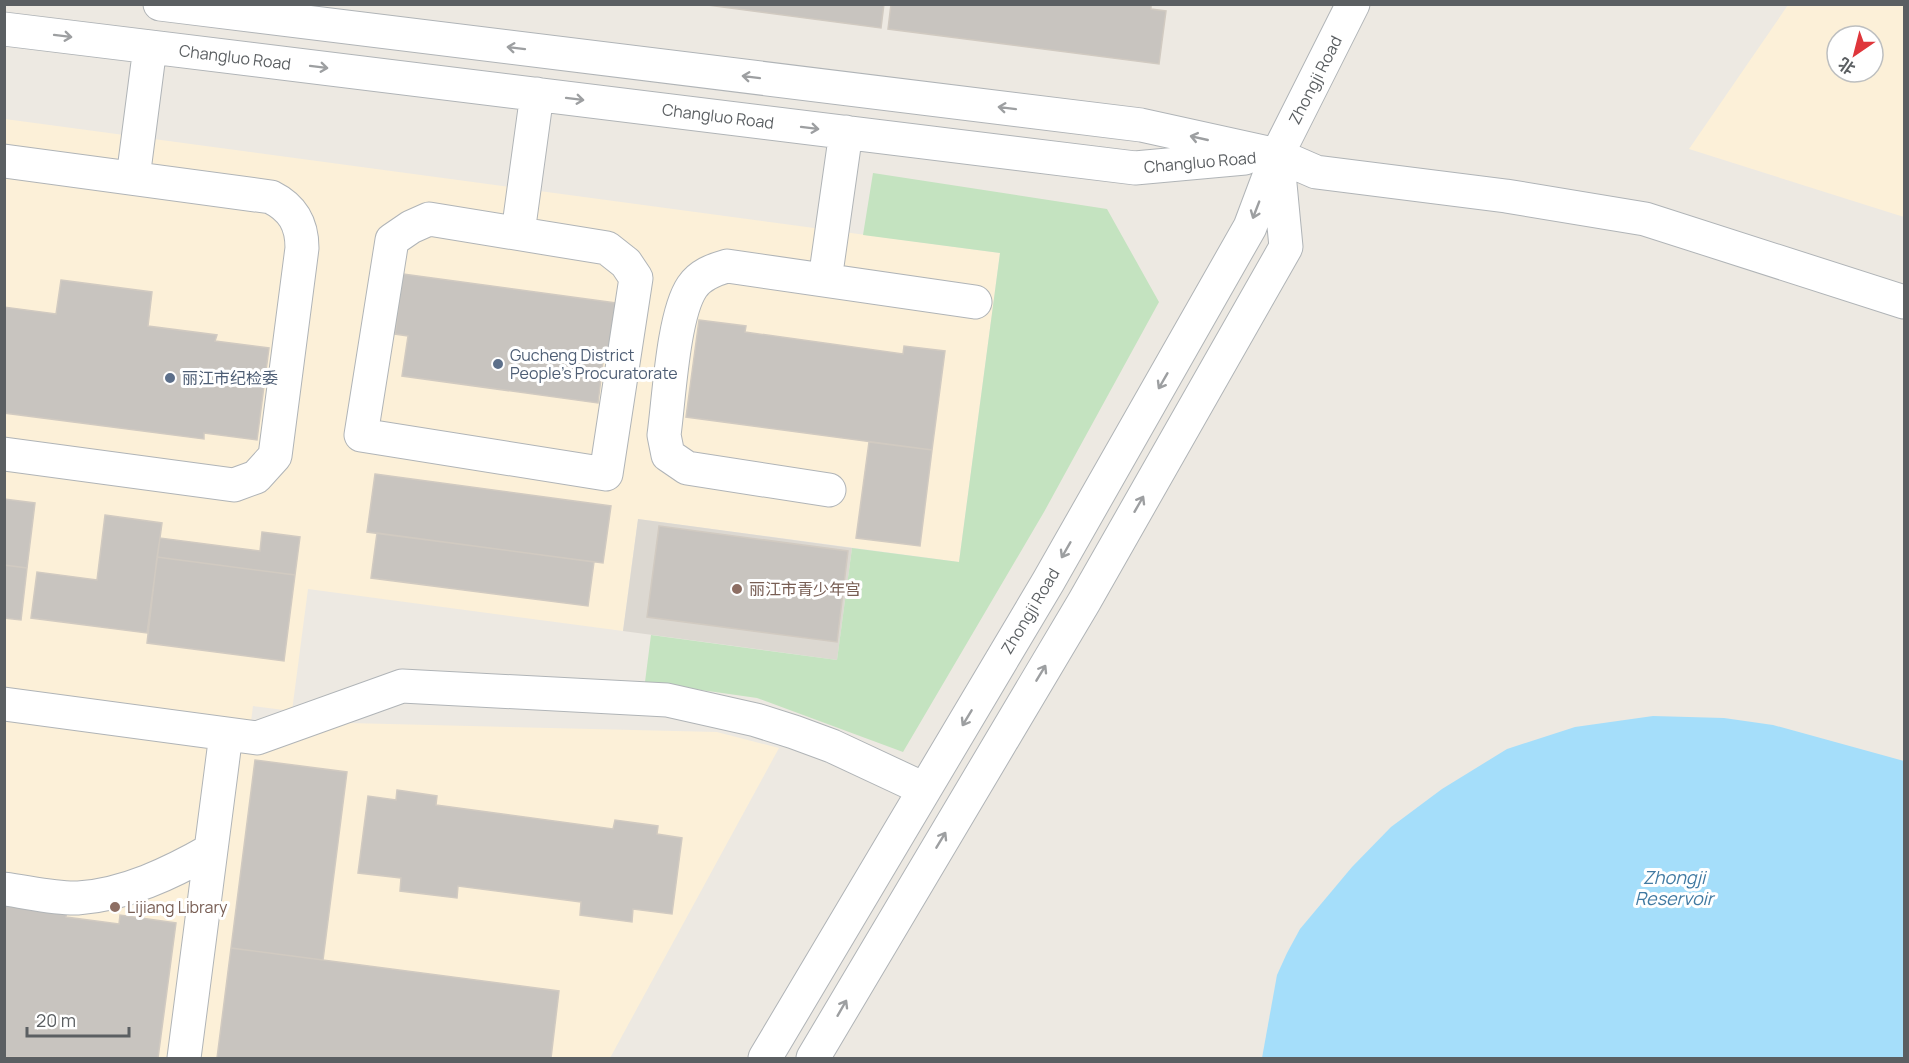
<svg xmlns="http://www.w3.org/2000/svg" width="1909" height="1063" font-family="Manrope,'Noto Sans SC',sans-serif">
<rect width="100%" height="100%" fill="#ede9e2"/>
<path fill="#fcf0d8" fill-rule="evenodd" d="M 1788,5 L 1904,5 L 1904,217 L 1689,149 ZM 1837,36 L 1873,36 L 1873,72 L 1837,72 Z
M 5,119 L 1000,253 L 959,562 L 638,519 L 623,631 L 308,589 L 292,711 L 253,706 L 247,754 L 349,723 L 717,732 L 779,748 L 610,1058 L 5,1058 Z"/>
<path fill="#dcd8d1" d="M 638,519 L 852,548 L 837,660 L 623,631 Z"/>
<path fill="#c4e3c0" d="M 873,173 L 1107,209 L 1159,302 L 1044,512 L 903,752 L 757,698 L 645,682 L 651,635 L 837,660 L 852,548 L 959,562 L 1000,253 L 863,235 Z"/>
<path fill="#a5defa" d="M 1653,716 L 1724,718 L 1773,725 L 1904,761 L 1904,1058 L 1262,1058 L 1277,975 L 1287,953 L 1300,929 L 1352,867 L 1391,827 L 1442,789 L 1507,749 L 1575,727 Z"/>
<path fill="#c8c4bf" stroke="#d1cac1" stroke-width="1.5" d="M 700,4 L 884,4 L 881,28 Z
M 891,4 L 1151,4 L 1151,9 L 1166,11 L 1159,64 L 888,29 Z
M 403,274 L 623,304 L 616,364 L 603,362 L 598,403 L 402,376 L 408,336 L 395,334 Z
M 61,280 L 152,292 L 148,326 L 217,335 L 215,341 L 269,348 L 257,440 L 204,433 L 204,439 L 4,413 L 4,307 L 56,314 Z
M 699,320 L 746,326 L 745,332 L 903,354 L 904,346 L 945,351 L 932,450 L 686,417 Z
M 869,442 L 932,450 L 920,546 L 856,538 Z
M 375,474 L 611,506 L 603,563 L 367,532 Z
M 4,499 L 35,503 L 27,568 L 4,565 Z
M 105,515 L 162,523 L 147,633 L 31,618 L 37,572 L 97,580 Z
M 659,526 L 848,551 L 837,642 L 647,617 Z
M 262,532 L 300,537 L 295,575 L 157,557 L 160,538 L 260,551 Z
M 377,533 L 594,562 L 588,606 L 371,578 Z
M 157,557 L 295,575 L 284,661 L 147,643 Z
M 4,565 L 27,568 L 21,620 L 4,618 Z
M 255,760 L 347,772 L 323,960 L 231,948 Z
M 397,790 L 437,796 L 436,805 L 613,829 L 615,820 L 658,826 L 657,834 L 682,838 L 672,914 L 633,909 L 632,922 L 580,915 L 581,902 L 458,886 L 457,898 L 400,891 L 401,878 L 358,873 L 368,796 L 396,800 Z
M 4,899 L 67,908 L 66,917 L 119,924 L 120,915 L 176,923 L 158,1058 L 4,1057 Z
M 231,948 L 559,991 L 551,1058 L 217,1058 Z"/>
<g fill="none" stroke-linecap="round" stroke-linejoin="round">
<defs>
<path id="minor" d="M 160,4 L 1141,125 L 1277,155 L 1316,172 L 1506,196 L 1645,219 L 1904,302
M 4,29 L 1135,168 L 1245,158
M 4,161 L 271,197 C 293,208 302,224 302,248 L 275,456 L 256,477 L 234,485 L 4,454
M 133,178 L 150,47
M 429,219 L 607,248 L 626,263 L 636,278 L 606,474 L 361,435 L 392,240 L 411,227 Z
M 518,233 L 537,94
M 825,280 L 846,132
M 829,490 L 687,468 L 668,455 L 664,435 C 669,399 673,315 692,287 C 700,275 713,270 727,266 L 975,302
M 4,704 L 257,738 L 402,686 L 667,700 L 756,720 L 794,732 L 832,746 L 924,789
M 4,889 C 28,892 55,899 78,898 C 125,895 171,873 211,850
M 184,1058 L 226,734
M 765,1058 L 1048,582 L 1250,227 L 1277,155 L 1353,4
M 813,1058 L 1084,602 L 1286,247 L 1278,163"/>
</defs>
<use href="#minor" stroke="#b0b4b7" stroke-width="35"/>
<use href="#minor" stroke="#fff" stroke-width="33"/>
</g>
<defs><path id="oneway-shaft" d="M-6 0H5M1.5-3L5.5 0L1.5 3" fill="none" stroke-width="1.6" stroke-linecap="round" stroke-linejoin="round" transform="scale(1.5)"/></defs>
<g stroke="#9d9fa1">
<use href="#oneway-shaft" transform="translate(63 36) rotate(7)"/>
<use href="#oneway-shaft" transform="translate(516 48) rotate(-173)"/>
<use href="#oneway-shaft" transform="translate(319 67) rotate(7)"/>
<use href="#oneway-shaft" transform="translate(751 77) rotate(-173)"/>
<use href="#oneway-shaft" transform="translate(575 99) rotate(7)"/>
<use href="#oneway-shaft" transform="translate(1007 108) rotate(-173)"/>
<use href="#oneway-shaft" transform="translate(810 128) rotate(7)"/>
<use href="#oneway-shaft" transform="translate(1199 138) rotate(-167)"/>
<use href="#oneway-shaft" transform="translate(1256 210) rotate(111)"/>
<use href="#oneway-shaft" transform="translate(1163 381) rotate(120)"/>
<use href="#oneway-shaft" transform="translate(1139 504) rotate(-60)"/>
<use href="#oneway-shaft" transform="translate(1066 550) rotate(120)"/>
<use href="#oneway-shaft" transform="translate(1041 673) rotate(-59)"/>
<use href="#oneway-shaft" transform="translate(967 718) rotate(121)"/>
<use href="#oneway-shaft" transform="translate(941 840) rotate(-59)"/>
<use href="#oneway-shaft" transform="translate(842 1008) rotate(-60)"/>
</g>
<g fill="#5c6f8a" stroke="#fff" stroke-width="2">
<circle cx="498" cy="364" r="6"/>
<circle cx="170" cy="378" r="6"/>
</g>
<g fill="#8d6e63" stroke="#fff" stroke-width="2">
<circle cx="737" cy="589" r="6"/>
<circle cx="115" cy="907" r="6"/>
</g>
<g text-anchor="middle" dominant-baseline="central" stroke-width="6" stroke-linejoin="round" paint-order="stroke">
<g font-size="16" fill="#5b5f62" stroke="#fff">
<text transform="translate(235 57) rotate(7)">Changluo Road</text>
<text transform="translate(1315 80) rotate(-63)">Zhongji Road</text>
<text transform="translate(718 116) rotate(7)">Changluo Road</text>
<text transform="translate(1200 162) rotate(-5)">Changluo Road</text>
<text transform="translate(1030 611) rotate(-59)">Zhongji Road</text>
</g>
<g font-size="16" fill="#4e5e75" stroke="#fff" text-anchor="start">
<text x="510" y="355">Gucheng District<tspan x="510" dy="18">People's Procuratorate</tspan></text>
<text x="182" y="378">丽江市纪检委</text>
</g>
<g font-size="16" fill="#785e54" stroke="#fff" text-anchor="start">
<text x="749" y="589">丽江市青少年宫</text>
<text x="127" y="907">Lijiang Library</text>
</g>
<g font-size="18" font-style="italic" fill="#417aa2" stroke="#fff">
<text x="1674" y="877">Zhongji<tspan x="1674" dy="21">Reservoir</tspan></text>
</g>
</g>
<rect width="1909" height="1063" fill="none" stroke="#5b5f62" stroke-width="12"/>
<g transform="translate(1855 54) rotate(215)"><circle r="28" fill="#ffffff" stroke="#bdbfc0" stroke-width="1.5"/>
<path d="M0-4.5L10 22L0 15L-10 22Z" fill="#df363b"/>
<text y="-9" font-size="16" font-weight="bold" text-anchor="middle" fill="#5b5f62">北</text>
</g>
<path d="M27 1027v9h102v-9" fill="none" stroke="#5b5f62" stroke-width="3"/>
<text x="36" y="1027" font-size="18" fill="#5b5f62" stroke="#ffffff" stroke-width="4.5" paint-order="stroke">20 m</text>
</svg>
